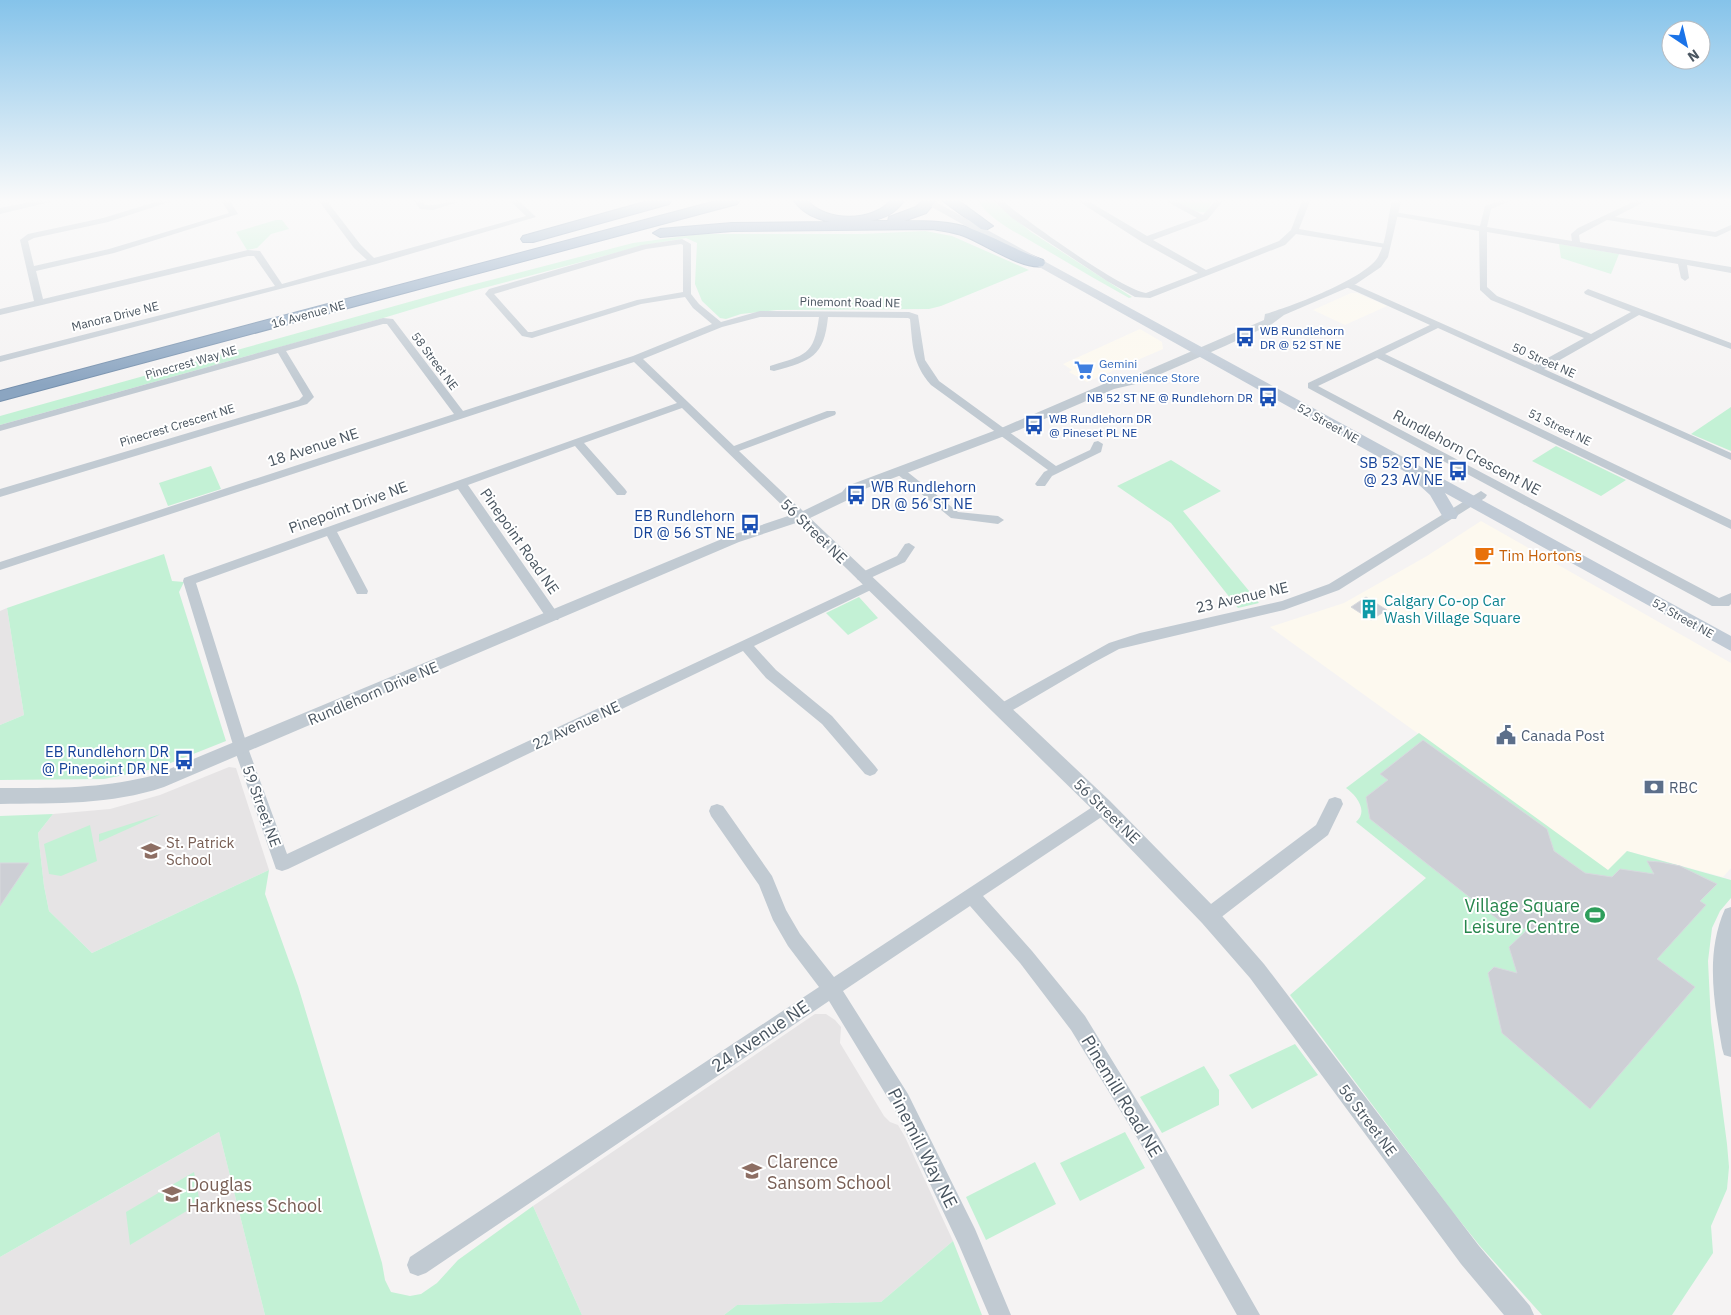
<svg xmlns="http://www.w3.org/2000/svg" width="1731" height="1315" font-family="'IBM Plex Sans',sans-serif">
<rect width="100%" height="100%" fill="#f5f3f3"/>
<path fill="#fdf9ef" d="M 1351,293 L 1357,293 L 1387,306 L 1345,325 L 1313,310 Z
M 1140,329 L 1162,342 L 1163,349 L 1087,382 L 1069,372 L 1072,370 L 1063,364 Z
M 1481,521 L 1731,663 L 1731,868 L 1723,877 L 1627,851 L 1609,871 L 1270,627 L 1344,603 L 1427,556 Z"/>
<path fill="#e6e4e5" d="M 7,608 L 24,715 L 0,725 L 0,611 Z
M 229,767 L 236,768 L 269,870 L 92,953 L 49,911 L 44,886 L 38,833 L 53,814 L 110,809 L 160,795 Z
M 815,1014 L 826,1014 L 835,1020 L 841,1027 L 840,1043 L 884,1116 L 890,1122 L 898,1125 L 905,1137 L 953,1241 L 881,1302 L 737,1305 L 724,1315 L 582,1315 L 533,1206 Z
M 219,1132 L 265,1315 L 0,1315 L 0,1257 Z"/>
<path fill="#c3f1d5" d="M 978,201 L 993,201 L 1031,232 L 1132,297 L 1129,298 C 1098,281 1067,262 1036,244 C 1016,232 991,221 978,201 Z
M 1177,201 L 1212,201 L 1207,212 C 1196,214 1186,206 1177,201 Z
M 276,220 L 282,220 L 289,229 L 271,234 L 257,248 L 247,250 L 236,232 Z
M 925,231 L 952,236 L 1029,270 L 941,306 L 929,309 L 777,310 L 741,314 L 726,319 L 720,318 L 702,301 L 695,284 L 697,243 L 686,238 L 645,245 L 476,290 L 380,319 L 0,425 L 0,416 L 452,290 L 633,243 L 700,234 L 862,234 Z
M 1559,244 L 1619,254 L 1611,274 L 1561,258 Z
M 1731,407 L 1731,451 L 1691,434 Z
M 1556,446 L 1626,480 L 1601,496 L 1532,461 Z
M 1171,460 L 1221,491 L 1183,511 L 1259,603 L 1238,608 L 1171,523 L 1117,486 Z
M 211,466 L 221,489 L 168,506 L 159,483 Z
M 164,554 L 172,581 L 184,582 L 179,592 L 226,741 L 158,768 L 104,779 L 0,780 L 0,725 L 24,715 L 7,608 Z
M 859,597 L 878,618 L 848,635 L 826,613 Z
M 1419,733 L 1608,870 L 1627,851 L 1731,880 L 1731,898 L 1720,911 L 1712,928 L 1708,961 L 1711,1022 L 1727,1144 L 1729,1167 L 1727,1189 L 1711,1226 L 1713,1253 L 1672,1315 L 1542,1315 L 1480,1246 L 1452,1211 L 1290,995 L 1426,878 L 1356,822 C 1369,811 1356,795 1346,788 Z
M 53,814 L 38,833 L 44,886 L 49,911 L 92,953 L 269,870 L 265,894 L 298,986 L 382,1263 L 385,1280 L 391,1292 L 410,1296 L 421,1294 L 437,1283 L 458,1260 L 533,1206 L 582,1315 L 265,1315 L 219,1132 L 0,1257 L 0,816 Z
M 161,814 L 99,842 L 99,834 Z
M 90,825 L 97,861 L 61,876 L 49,874 L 44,844 Z
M 1295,1044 L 1318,1075 L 1252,1109 L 1229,1075 Z
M 1204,1066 L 1219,1090 L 1219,1105 L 1162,1133 L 1140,1097 Z
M 1125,1132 L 1145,1168 L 1080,1201 L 1060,1163 Z
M 1035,1162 L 1056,1204 L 986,1240 L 966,1197 Z
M 194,1172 L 200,1203 L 130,1245 L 126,1212 Z
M 953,1241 L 982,1315 L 724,1315 L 737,1305 L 881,1302 Z"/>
<path fill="#cdcfd5" stroke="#d7d9de" d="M 1366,597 L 1387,610 L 1371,620 L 1351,607 Z
M 1423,740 L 1547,829 L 1554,851 L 1585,873 L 1612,877 L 1620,869 L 1654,874 L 1647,861 L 1660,862 L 1680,866 L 1717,884 L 1700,901 L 1706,905 L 1657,959 L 1695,987 L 1590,1109 L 1502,1033 L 1488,973 L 1494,967 L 1517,973 L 1509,947 L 1528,929 L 1505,925 L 1370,819 L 1366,797 L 1388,780 L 1380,774 Z
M 0,863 L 29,863 L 0,906 Z"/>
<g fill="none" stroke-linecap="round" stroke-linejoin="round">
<defs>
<path id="motorway" d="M 648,201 L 671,201 L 669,204 L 533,242 L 523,242 L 521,239 L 523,236 Z
M 716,201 L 739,201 L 737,204 L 0,401 L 0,391 Z
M 794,201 L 808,201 C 825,222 873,222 890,201 L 904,201 C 894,214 885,218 870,221 L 888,221 L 889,217 L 916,207 L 922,201 L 936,201 L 926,213 L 904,221 C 926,221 951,221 972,229 C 996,238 1018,251 1043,260 L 1045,263 L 1043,266 C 1024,271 983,243 964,236 C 954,232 943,231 933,229 L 732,231 L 660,237 L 653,233 L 660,229 L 732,223 L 830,222 C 815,218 804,214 794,201 Z
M 943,201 L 959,201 L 993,226 L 986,230 L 981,229 Z"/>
</defs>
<use href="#motorway" stroke="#7690ad" stroke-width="2"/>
<path fill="#c1cad2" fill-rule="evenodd" d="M 159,201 L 172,201 L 108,222 L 34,238 L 28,241 L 34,266 L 109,249 L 229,213 L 222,201 L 230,201 L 238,214 L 114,253 L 36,271 L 43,299 L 248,250 L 260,251 L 282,284 L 367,260 L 354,248 L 319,201 L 327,201 L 360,244 L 374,258 L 526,216 L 510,201 L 519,201 L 536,217 L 376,264 L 0,362 L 0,356 L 275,286 L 254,256 L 248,256 L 0,315 L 0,309 L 34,301 L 20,240 L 28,234 L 103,218 Z
M 414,201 L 422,201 L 425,205 C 437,206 449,201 461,201 L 433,210 L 420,209 Z
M 994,201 L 1003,201 C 1023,219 1124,291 1146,293 L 1198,273 L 1142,242 L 1078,201 L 1088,201 L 1147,236 L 1197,218 L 1166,201 L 1176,201 L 1203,215 L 1215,201 L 1223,201 L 1207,220 L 1153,240 L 1206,270 L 1279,241 L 1291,230 L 1302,201 L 1310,201 L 1299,229 L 1386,244 L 1390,246 L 1386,248 L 1296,234 L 1285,245 L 1150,298 L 1135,297 L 1107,281 L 1012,218 Z
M 1499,201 L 1510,201 L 1491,209 L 1487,227 L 1572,241 L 1571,234 L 1578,228 L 1635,201 L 1646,201 L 1615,217 L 1715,232 L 1731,225 L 1731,230 L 1716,237 L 1607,220 L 1579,235 L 1580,242 L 1731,267 L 1731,273 L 1687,265 L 1689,278 L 1685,281 L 1681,278 L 1678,264 L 1487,232 L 1487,287 L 1497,296 L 1591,334 L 1631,312 L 1585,294 L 1584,292 L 1588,289 L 1731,343 L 1731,349 L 1639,315 L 1544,369 L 1731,453 L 1731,460 L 1438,328 L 1385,354 L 1731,520 L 1731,529 L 1377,358 L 1318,386 L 1719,598 L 1731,593 L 1731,604 L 1729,606 L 1712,606 L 1308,388 L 1308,383 L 1430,325 L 1344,286 L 1343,284 L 1347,281 L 1535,365 L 1584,338 L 1491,300 L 1480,290 L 1479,231 L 1394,216 L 1390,214 L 1394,212 L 1480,226 L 1485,206 Z
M 682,239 L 691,244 L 691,294 L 699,304 L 721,322 L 760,311 L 909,312 L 918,315 L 925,360 L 939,381 L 1056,466 L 1090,450 L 1094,442 L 1098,441 L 1103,444 L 1101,452 L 1052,476 L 1045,486 L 1037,486 L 1035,484 L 1044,472 L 1048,470 L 931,385 C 912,363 913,347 910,319 L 908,318 L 828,317 C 824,357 811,361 774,371 L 770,370 L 770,366 C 805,355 814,356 819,317 L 760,317 L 722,327 L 643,359 L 734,446 L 827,411 L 835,411 L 836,413 L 835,415 L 739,451 L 797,506 L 799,509 L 797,512 L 789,512 L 682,408 L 584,443 L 625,489 L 627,492 L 625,495 L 617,495 L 575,446 L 468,485 L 558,614 L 560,617 L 558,620 L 548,620 L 458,489 L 337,532 L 368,591 L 367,594 L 357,594 L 327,536 L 196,583 L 248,748 L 287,854 L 870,581 L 875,582 L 876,585 L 875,588 L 754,646 L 776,670 L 832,716 L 875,766 L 878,770 L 875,774 L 870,776 L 865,774 L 822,724 L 766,678 L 743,651 L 288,869 L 282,871 L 276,869 L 234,748 L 183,581 L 184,578 L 677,403 L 634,362 L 0,570 L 0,562 L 454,414 L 387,324 L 383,324 L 286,351 L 314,397 L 307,404 L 0,497 L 0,489 L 299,400 L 303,396 L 278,353 L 0,431 L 0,425 L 383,318 L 393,319 L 463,411 L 633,356 L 712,324 L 693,308 L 685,297 L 641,304 L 532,338 L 522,336 L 485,294 L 489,289 L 642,245 ZM 681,244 L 683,245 L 683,292 L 637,300 L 532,332 L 528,332 L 494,294 L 646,249 Z
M 901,469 L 905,470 L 958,512 L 998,516 L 1004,520 L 998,524 L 951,518 L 897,474 L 895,472 Z
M 1481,491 L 1487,495 L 1485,498 L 1339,590 L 1284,610 L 1119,649 L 1093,663 L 1006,714 L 1001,716 L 996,714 L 994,710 L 996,706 L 1109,643 L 1140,633 L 1282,601 L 1329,584 Z
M 909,543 L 915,547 L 905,562 L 866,580 L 858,580 L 856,577 L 858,574 L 897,556 L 905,544 Z
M 1335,797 L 1341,799 L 1343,804 L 1328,835 L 1215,922 L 1209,924 L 1203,922 L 1200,916 L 1203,910 L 1316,825 L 1329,799 Z
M 1103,800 L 1109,802 L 1111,807 L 1109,812 L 983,896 L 1032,951 L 1085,1016 L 1153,1127 L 1260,1315 L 1237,1315 L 1139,1141 L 1071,1030 L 1020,963 L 970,906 L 843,991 L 908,1094 L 975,1229 L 1011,1315 L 989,1315 L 959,1245 L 894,1108 L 829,1001 L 426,1273 L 418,1276 L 410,1273 L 407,1265 L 410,1257 L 819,987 L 788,946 L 773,920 L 759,885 L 711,816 L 709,811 L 711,806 L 717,804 L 723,806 L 772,876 L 786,910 L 800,934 L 834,977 Z
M 1731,907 L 1731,1057 L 1724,1055 L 1722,1048 C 1714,1002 1705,954 1725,909 Z"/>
<path fill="#c1cad2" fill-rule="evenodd" d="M 35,201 L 54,201 L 0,214 L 0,208 Z
M 1392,201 L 1401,201 L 1388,257 L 1381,267 L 1356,284 L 1284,315 L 1272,324 L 1225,346 L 1140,383 L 1114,389 L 1007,435 L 867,488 L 852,498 L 810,518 L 1110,801 L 1216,909 L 1264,964 L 1479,1246 L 1530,1306 L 1534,1315 L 1504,1315 L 1461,1264 L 1250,978 L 1202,923 L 1096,813 L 799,522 L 739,542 L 164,787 C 111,805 56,803 0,804 L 0,788 C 55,788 101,789 155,775 L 729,536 L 791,515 L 786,509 L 788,506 L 798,506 L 803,511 L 842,492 L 847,486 L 999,429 L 1106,383 L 1132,377 L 1264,320 L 1265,314 C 1290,307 1365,279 1378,257 C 1387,241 1387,219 1392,201 Z"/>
<path fill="#c1cbd6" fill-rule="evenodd" d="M 921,201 L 934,201 L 1731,636 L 1731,651 L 1445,493 L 1458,515 L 1456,519 L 1444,519 L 1430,495 L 1417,483 L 1420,480 Z"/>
<use href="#motorway" fill="#8ba5c1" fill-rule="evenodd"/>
</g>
<linearGradient id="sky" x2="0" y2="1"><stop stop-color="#85c3ea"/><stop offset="0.52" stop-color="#fafafa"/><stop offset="1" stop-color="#fafafa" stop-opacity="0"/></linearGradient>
<rect width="1731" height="385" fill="url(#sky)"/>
<defs>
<symbol id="bus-bare" viewBox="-9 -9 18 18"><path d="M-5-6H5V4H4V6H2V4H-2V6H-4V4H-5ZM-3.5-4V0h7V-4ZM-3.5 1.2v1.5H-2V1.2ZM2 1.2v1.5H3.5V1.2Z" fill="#1a4fb4" stroke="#fff" stroke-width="2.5" paint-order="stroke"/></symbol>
<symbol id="supermarket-bare" viewBox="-9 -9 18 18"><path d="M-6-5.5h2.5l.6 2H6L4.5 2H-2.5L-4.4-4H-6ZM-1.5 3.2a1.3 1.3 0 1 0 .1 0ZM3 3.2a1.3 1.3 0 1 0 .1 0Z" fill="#3f7fe0" stroke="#fff" stroke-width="2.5" paint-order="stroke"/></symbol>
<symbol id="cafe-bare" viewBox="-9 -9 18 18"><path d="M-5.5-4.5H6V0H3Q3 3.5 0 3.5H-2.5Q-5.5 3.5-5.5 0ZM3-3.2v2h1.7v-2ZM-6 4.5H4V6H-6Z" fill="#e8710a" stroke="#fff" stroke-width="2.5" paint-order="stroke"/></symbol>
<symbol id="building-bare" viewBox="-9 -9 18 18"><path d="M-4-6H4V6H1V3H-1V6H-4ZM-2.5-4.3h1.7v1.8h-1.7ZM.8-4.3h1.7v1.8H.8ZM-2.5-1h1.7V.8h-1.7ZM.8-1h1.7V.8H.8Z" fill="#0f9aa8" stroke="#fff" stroke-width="2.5" paint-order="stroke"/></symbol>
<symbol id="civic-bare" viewBox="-9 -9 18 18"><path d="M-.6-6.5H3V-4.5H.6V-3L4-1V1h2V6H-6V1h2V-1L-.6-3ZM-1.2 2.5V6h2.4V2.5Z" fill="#5c6f8a" stroke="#fff" stroke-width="2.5" paint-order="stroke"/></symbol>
<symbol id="bank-bare" viewBox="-9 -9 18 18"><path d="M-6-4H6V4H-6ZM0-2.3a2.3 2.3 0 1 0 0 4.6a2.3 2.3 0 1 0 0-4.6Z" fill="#5c6f8a" stroke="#fff" stroke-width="2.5" paint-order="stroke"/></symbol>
<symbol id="school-bare" viewBox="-9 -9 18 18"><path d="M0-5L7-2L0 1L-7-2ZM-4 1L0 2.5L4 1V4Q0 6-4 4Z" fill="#8d6e63" stroke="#fff" stroke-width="2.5" paint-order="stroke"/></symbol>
<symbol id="stadium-bare" viewBox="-9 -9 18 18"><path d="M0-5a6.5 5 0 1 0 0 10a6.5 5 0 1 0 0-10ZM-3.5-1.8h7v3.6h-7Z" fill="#2e9e5b" stroke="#fff" stroke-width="2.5" paint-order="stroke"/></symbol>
</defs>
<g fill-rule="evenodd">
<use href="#bus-bare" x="1231" y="323" width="28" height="28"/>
<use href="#supermarket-bare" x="1070" y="356" width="28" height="28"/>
<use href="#bus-bare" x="1254" y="383" width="28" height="28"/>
<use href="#bus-bare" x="1020" y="411" width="28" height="28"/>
<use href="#bus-bare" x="1444" y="457" width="28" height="28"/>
<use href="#bus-bare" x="842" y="481" width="28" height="28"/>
<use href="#bus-bare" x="736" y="510" width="28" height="28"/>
<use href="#cafe-bare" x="1470" y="541" width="28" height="28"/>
<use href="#building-bare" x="1355" y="595" width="28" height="28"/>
<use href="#civic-bare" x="1492" y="721" width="28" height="28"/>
<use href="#bus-bare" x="170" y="746" width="28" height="28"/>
<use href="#bank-bare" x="1640" y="773" width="28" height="28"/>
<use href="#school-bare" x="137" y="837" width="28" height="28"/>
<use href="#stadium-bare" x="1581" y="901" width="28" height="28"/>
<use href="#school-bare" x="738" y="1157" width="28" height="28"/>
<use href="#school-bare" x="158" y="1180" width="28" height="28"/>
</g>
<g text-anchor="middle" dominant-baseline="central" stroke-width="4" stroke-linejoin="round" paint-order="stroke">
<g font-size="12" fill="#4a5661" stroke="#fff">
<text transform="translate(850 302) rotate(1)">Pinemont Road NE</text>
<text transform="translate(308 314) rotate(-15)">16 Avenue NE</text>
<text transform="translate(115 316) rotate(-14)">Manora Drive NE</text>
<text transform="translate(1544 360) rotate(24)">50 Street NE</text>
<text transform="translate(435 361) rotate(53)">58 Street NE</text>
<text transform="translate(191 362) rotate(-16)">Pinecrest Way NE</text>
<text transform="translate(1328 423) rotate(29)">52 Street NE</text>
<text transform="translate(177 425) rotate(-17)">Pinecrest Crescent NE</text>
<text transform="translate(1560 427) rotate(26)">51 Street NE</text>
<text transform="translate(1683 618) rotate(29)">52 Street NE</text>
</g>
<g font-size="12" fill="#164399" stroke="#fff" text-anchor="start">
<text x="1260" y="330">WB Rundlehorn<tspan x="1260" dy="14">DR @ 52 ST NE</tspan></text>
<text x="1253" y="397" text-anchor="end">NB 52 ST NE @ Rundlehorn DR</text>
<text x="1049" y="418">WB Rundlehorn DR<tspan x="1049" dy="14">@ Pineset PL NE</tspan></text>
</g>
<g font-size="12" fill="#366cbe" stroke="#fff" text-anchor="start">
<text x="1099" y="363">Gemini<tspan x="1099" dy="14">Convenience Store</tspan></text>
</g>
<g font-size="15" fill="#4a5661" stroke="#fff">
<text transform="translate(313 447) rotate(-18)">18 Avenue NE</text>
<text transform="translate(1467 452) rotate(28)">Rundlehorn Crescent NE</text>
<text transform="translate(348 507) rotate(-20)">Pinepoint Drive NE</text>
<text transform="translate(814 531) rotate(44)">56 Street NE</text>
<text transform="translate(520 541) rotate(55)">Pinepoint Road NE</text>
<text transform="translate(1242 597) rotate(-13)">23 Avenue NE</text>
<text transform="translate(373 693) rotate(-23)">Rundlehorn Drive NE</text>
<text transform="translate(576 725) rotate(-25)">22 Avenue NE</text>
<text transform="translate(262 806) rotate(70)">59 Street NE</text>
<text transform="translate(1107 811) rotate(44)">56 Street NE</text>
<text transform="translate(1368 1120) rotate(53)">56 Street NE</text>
</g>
<g font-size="15" fill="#164399" stroke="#fff" text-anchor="end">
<text x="1443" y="462">SB 52 ST NE<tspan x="1443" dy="17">@ 23 AV NE</tspan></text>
<text x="871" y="486" text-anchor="start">WB Rundlehorn<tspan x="871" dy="17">DR @ 56 ST NE</tspan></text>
<text x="735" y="515">EB Rundlehorn<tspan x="735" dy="17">DR @ 56 ST NE</tspan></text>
<text x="169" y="751">EB Rundlehorn DR<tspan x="169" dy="17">@ Pinepoint DR NE</tspan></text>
</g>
<g font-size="15" fill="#c56008" stroke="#fff" text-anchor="start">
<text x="1499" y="555">Tim Hortons</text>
</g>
<g font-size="15" fill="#0d838f" stroke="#fff" text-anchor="start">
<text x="1384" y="600">Calgary Co-op Car<tspan x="1384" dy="17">Wash Village Square</tspan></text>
</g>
<g font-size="15" fill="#4e5e75" stroke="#fff" text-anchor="start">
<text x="1521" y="735">Canada Post</text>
<text x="1669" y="787">RBC</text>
</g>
<g font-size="15" fill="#785e54" stroke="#fff" text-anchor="start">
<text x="166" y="842">St. Patrick<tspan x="166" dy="17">School</tspan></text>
</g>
<g font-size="18" fill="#27864d" stroke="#fff" text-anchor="end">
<text x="1580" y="905">Village Square<tspan x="1580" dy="21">Leisure Centre</tspan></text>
</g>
<g font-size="18" fill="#4a5661" stroke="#fff">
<text transform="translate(760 1036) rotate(-34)">24 Avenue NE</text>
<text transform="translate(1122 1096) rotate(59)">Pinemill Road NE</text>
<text transform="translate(923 1148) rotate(63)">Pinemill Way NE</text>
</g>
<g font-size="18" fill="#785e54" stroke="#fff" text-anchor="start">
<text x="767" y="1161">Clarence<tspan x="767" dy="21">Sansom School</tspan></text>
<text x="187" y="1184">Douglas<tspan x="187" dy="21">Harkness School</tspan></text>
</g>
</g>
<g transform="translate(1686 45) rotate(145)"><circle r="24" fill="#ffffff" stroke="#b7bbc0"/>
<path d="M0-4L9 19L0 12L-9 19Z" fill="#1a73e8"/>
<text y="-8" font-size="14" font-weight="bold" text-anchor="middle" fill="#4a5661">N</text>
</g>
</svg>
